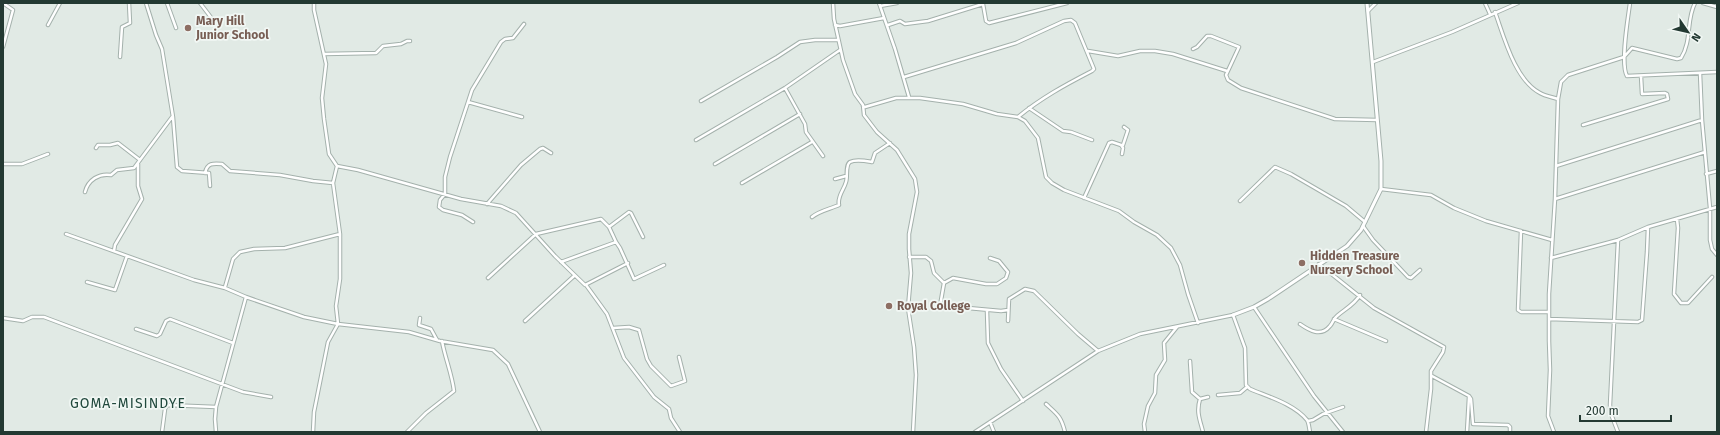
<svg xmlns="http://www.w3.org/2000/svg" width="1720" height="435" font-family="'Fira Sans',sans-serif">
<rect width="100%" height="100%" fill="#e1eae5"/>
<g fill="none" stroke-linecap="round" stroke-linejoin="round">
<defs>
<path id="minor" d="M 3,3 L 13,10 L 3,47
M 146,3 L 156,35 L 162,49 L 173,117 L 177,167 L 182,171 L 209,173 L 210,186
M 167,3 L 176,28
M 200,3 L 213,20
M 833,3 L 834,19 L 843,60 L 855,94 L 863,105 L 864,115 L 877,132 L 897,150 L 915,179 L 917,192 L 909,234 L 909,249 L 911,273 L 908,308 L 914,347 L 916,375 L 913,432
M 879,3 L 895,49 L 909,97
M 1485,3 L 1490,14
M 1630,3 C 1628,18 1620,64 1627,76 L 1717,72
M 1703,3 L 1717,7
M 880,6 L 897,3
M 1368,11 L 1376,3
M 1495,12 C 1504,37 1515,80 1540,93 C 1545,96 1552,97 1558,99
M 48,25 L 60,3
M 835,25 L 840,26 L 884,18
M 888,25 L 900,21 L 905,24 L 928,21 L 983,4 L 986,21 L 989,23 L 1067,3
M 1193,49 L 1197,47 L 1207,36 L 1211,36 L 1239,47 L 1226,75 L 1228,80 L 1241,88 L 1335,119 L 1377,120
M 1088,51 L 1118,56 L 1140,51 L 1155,51 L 1173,54 L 1227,71
M 324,54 L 376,53 L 383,46 L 401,44 L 407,41 L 410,41
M 120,57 L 122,27 L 130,23 L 129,3
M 1373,62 L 1452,32 L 1518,3
M 1700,73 L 1702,120 L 1710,208 L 1710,240 L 1712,249 L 1717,255
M 904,77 L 1016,43 L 1064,21 L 1071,20 L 1075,23 L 1094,69 L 1092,71 C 1065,85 1041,98 1018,117
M 785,88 L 805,124 L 806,132 L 823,156
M 701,101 L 777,57 L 800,42 L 815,40 L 838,40
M 468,102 L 522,117
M 863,106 L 865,107 L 896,98 L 920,98 L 963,104 L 997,114 L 1018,117 L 1025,121 L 1038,138 L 1046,177 L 1052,183 L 1064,190 L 1119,211 L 1134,222 L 1157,235 L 1171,248 L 1180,265 L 1188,294 L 1198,323
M 1029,108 L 1063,131 L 1071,132 L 1092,140
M 1583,125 L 1668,99 L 1667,94 L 1665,93 L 1642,94 L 1641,76
M 696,140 L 785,88 L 840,50
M 1121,145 L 1123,145 L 1128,130 L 1124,127
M 96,148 L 98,145 L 110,145 L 118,143 L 140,160
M 3,164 L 22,164 L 48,154
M 715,164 L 800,114
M 337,166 L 358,170 L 461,199 L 501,206 L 516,213 L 555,256 L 585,285 L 628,263
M 1556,166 L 1702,120
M 205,173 C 207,163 213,163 222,164 L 230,171 L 280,175 L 313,181 L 333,183
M 1706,174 L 1717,171
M 835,179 L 846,176
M 742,183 L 812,142
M 1381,189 L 1431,195 L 1454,208 L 1486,221 L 1552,240
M 85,192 C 88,180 99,173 111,175 L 117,170 L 134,168 L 172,117
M 1084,198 L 1109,143 L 1112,142 L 1121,145 L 1123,148 L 1122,154
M 1555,199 L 1705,152
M 1240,201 L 1275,167 L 1291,174 L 1346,206 L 1365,222
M 487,204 L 521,165 L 540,149 L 543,148 L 551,153
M 812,217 C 819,211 830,209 839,205 C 837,196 844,190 846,182 C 848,177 845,165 850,162 C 856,159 866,161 872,162 L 875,153 L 890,143
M 1677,219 L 1678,228 L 1674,294 L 1681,303 L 1688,303 L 1712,277
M 473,222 L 462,215 L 443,210 L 439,207 L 440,200 L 445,194 L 445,177 L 450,157 L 472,90 L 501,42 L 505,39 L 513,38 L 524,24
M 1363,226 L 1373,240 L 1408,277 L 1411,278 L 1420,270
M 609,227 L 629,212 L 631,213 L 643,237
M 1521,231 L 1518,310 L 1521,312 L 1549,312
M 66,234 L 194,280 L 225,288 L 246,297
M 1618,240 L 1610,405 L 1611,414 L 1618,432
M 114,251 L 115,245 L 142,199 L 138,186 L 138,164
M 909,257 L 926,257 L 931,261 L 934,273 L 944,283 L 940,306 L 942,308 L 957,307 L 1001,311 L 1008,310
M 1551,258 L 1618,240 L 1648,227 L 1717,207
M 561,262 L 616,242 L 620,248 L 634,279 L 664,265
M 1319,264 L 1374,308 L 1444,347 L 1443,352 L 1431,371 L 1431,389 L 1426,432
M 488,278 L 536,234 L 601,219 L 609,227 L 616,242
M 87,282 L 115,290 L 127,256
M 944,283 L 953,278 L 986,284 L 997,284 L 1006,278 L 1008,272 L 999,261 L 990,258
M 586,285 L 607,314 L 624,358 L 654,397 L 669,409 L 671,418 L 680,432
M 225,287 L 233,259 L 240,252 L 254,249 L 285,248 L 340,234
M 1254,307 L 1314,396 L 1343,432
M 987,311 L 988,343 L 1001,369 L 1023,401
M 3,318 L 23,321 L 32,317 L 44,317 L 243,392 L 271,397
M 420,318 L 419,325 L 431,329 L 437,340
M 1334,319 L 1386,341
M 1549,319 L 1638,322 L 1642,320 L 1647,252 L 1648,227
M 525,321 L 574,276
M 1008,321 L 1009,299 L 1025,289 L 1034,291 L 1078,334 L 1098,351
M 1300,324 C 1310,331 1321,337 1330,326 C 1333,323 1333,319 1337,316 C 1345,309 1354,305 1360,295
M 613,328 L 629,327 L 639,330 L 647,359 L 651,366 L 671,386 L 685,381 L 679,357
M 136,329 L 157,336 L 160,334 L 166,321 L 170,319 L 233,343
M 1190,361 L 1192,392 L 1200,399 L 1208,397
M 1432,376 L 1469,396 L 1471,399 L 1473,424 L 1508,425 L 1510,427 L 1510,432
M 1218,395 L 1240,393 L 1247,387
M 1200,399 C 1196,412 1200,420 1203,432
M 1046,404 C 1057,414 1061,416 1065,432
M 1308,421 L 1313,420 L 1323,414 L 1343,407
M 990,422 L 994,432
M 162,432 L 165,409 L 167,405 L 216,407
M 216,432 L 215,419 L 216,407 L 246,297 L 304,317 L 338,324 L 409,332 L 440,341 L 493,350 L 508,364 L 540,432
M 313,432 L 314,412 L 328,342 L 338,324 L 336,306 L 340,279 L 340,234 L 333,183 L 337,166 L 329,154 L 324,119 L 322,98 L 326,64 L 314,10 L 314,3
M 407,432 L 426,413 L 454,391 C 452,374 445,358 442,341
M 975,432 L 1098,351 L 1140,334 L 1233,315 L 1245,348 L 1246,385 L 1250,389 C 1269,397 1294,404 1307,420 C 1309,423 1309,428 1310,432
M 1145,432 L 1144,424 L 1148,406 L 1155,393 L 1156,375 L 1165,360 L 1164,343 L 1177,327
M 1467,432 L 1469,397
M 1554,432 L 1548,416 L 1550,370 L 1549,341 L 1549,294 L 1555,199 L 1558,99 L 1561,82 L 1568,75 L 1624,57 L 1632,48 L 1677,59 L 1681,58 C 1692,41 1686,20 1695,3"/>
<path id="tertiary" d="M 1233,315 L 1254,307 L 1268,299 L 1347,246 L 1361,230 L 1381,189 L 1381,161 L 1367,3"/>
</defs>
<use href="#minor" stroke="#a4b1ac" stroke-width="4.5"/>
<use href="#tertiary" stroke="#a4b1ac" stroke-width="5"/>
<use href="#minor" stroke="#fff" stroke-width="2.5"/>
<use href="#tertiary" stroke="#fff" stroke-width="3"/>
</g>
<g fill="#8d6e63" stroke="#f1f7f4" stroke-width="1.5">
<circle cx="188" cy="28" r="4"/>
<circle cx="1302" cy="263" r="4"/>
<circle cx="889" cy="306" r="4"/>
</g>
<g text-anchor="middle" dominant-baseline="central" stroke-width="3.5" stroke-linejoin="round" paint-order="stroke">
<g font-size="12" font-weight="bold" fill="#785e54" stroke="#f1f7f4" text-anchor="start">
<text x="196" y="21">Mary Hill<tspan x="196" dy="14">Junior School</tspan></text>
<text x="1310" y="256">Hidden Treasure<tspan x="1310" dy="14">Nursery School</tspan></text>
<text x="897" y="306">Royal College</text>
</g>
<g font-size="14" letter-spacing="1" fill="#21493d" stroke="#f1f7f4">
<text x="128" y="403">GOMA-MISINDYE</text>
</g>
</g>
<rect width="1720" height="435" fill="none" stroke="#233932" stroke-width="8"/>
<g transform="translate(1688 32) rotate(124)" stroke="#f1f7f4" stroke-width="3" paint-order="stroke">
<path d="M0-3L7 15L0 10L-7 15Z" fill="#233932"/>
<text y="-6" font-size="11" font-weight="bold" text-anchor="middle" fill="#233932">N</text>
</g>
<path d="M1580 415v6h91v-6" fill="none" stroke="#233932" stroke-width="2"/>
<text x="1586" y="415" font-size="12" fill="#233932" stroke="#f1f7f4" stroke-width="3" paint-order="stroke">200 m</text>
</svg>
